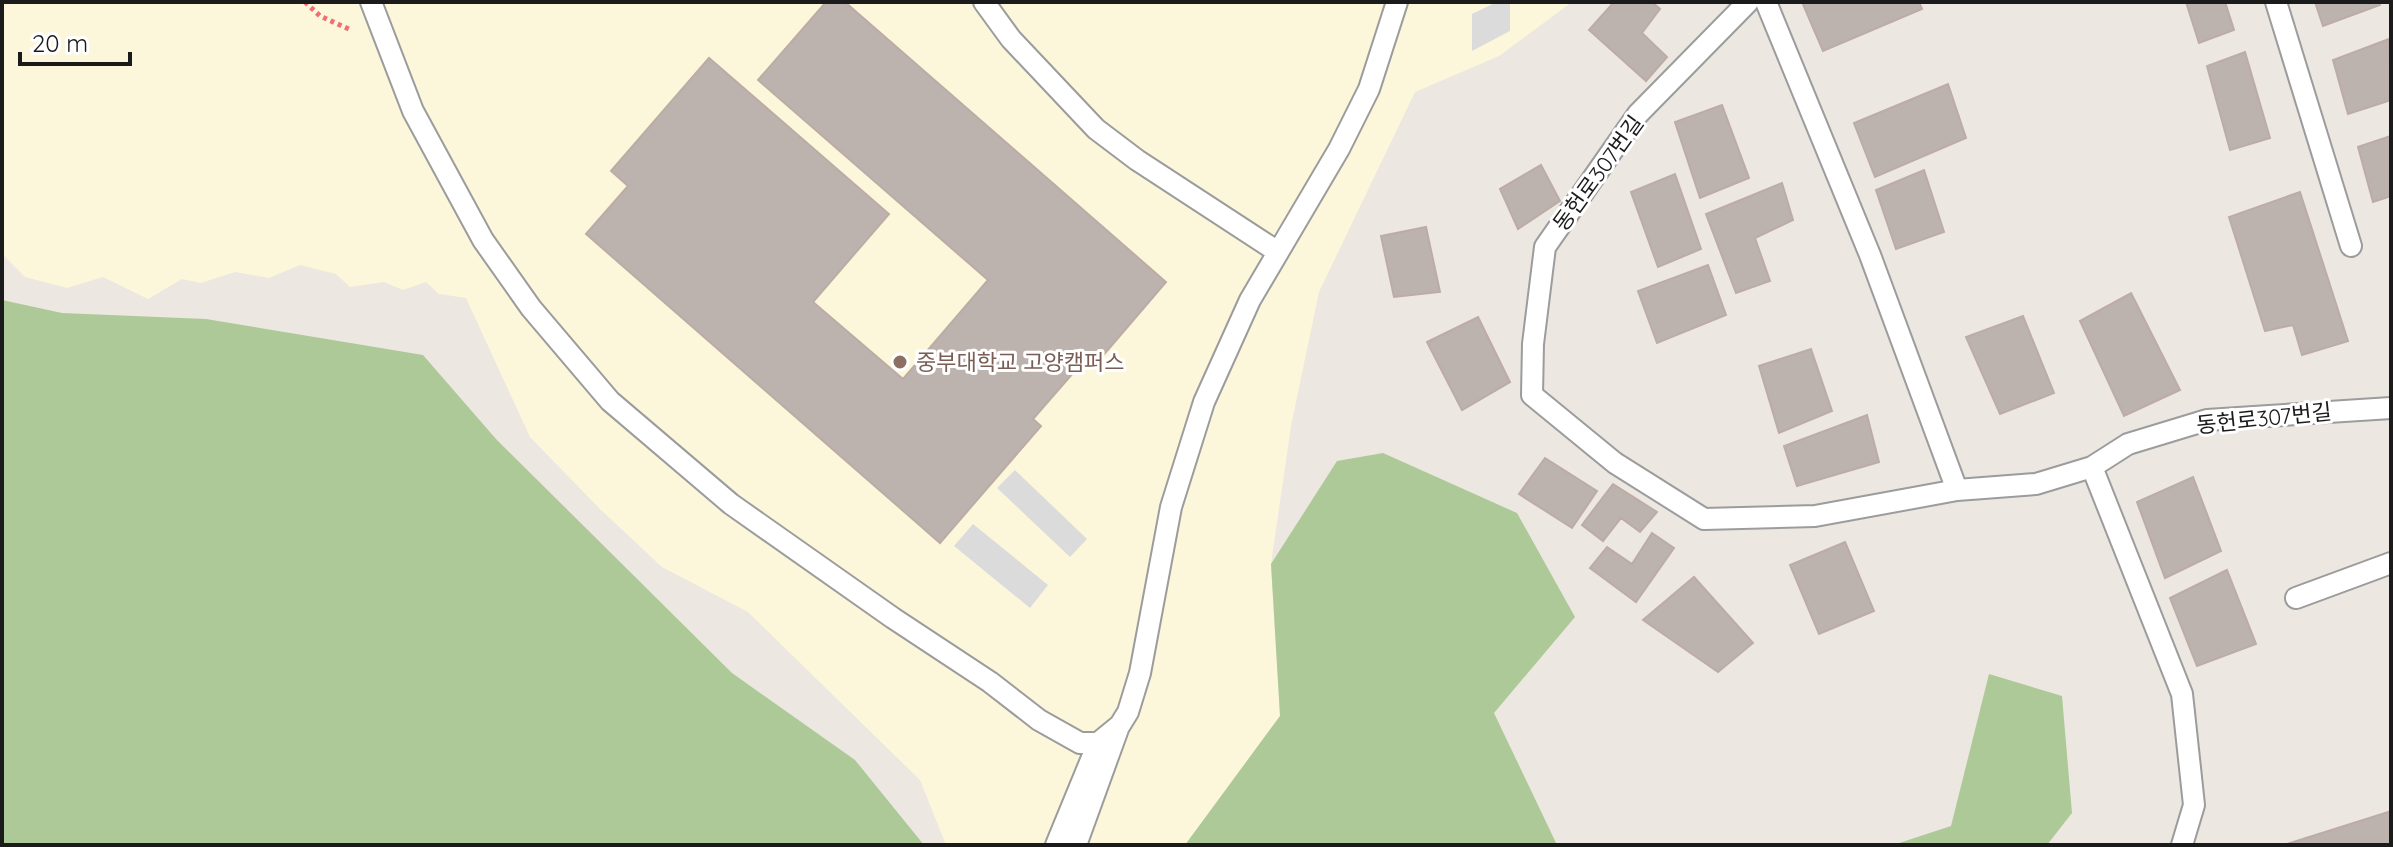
<svg xmlns="http://www.w3.org/2000/svg" width="2393" height="847" font-family="Quicksand,'Noto Sans KR',sans-serif">
<rect width="100%" height="100%" fill="#ece7e1"/>
<path fill="#fcf7da" d="M 2,2 L 1572,2 L 1499,56 L 1415,92 L 1319,292 L 1291,426 L 1271,564 L 1280,716 L 1185,845 L 946,845 L 920,780 L 748,612 L 662,567 L 600,509 L 530,437 L 466,298 L 439,294 L 426,282 L 403,290 L 384,282 L 350,287 L 336,274 L 300,265 L 269,278 L 235,272 L 201,283 L 182,279 L 148,299 L 103,277 L 67,288 L 25,277 L 2,254 Z"/>
<path fill="#aec998" d="M 2,300 L 62,313 L 206,319 L 423,355 L 496,439 L 732,673 L 855,760 L 924,845 L 2,845 Z
M 1383,453 L 1517,513 L 1575,617 L 1494,713 L 1557,845 L 1185,845 L 1280,716 L 1271,564 L 1337,461 Z
M 1989,674 L 2062,696 L 2072,813 L 2047,845 L 1893,845 L 1951,826 Z"/>
<path fill="#dbdbdb" d="M 1497,2 L 1510,2 L 1510,31 L 1472,51 L 1472,14 Z
M 1015,470 L 1087,539 L 1070,557 L 997,488 Z
M 973,524 L 1048,585 L 1030,608 L 954,546 Z"/>
<path fill="#bcb2ae" stroke="#bdaca5" stroke-width="2" d="M 826,2 L 845,2 L 1166,282 L 1095,365 L 1087,357 L 1033,419 L 1041,426 L 940,543 L 586,234 L 628,186 L 611,171 L 709,58 L 889,214 L 813,302 L 903,379 L 988,280 L 758,80 Z
M 1614,2 L 1652,2 L 1660,9 L 1642,33 L 1667,57 L 1646,81 L 1589,30 Z
M 1802,2 L 1919,2 L 1922,9 L 1823,51 Z
M 2186,2 L 2225,2 L 2234,30 L 2199,43 Z
M 2315,2 L 2379,2 L 2380,5 L 2323,26 Z
M 2389,39 L 2391,100 L 2348,114 L 2333,60 Z
M 2245,52 L 2270,138 L 2230,150 L 2207,66 Z
M 1948,84 L 1966,138 L 1875,177 L 1854,123 Z
M 1722,105 L 1749,178 L 1700,198 L 1675,122 Z
M 2391,136 L 2391,196 L 2373,202 L 2358,147 Z
M 1541,165 L 1560,201 L 1518,229 L 1500,189 Z
M 1924,170 L 1944,232 L 1896,249 L 1876,190 Z
M 1675,174 L 1701,249 L 1658,267 L 1631,192 Z
M 1782,183 L 1793,220 L 1755,238 L 1770,281 L 1736,293 L 1706,214 Z
M 2300,192 L 2348,341 L 2302,355 L 2293,325 L 2265,331 L 2229,217 Z
M 1426,227 L 1440,292 L 1394,297 L 1381,236 Z
M 1708,265 L 1726,315 L 1657,343 L 1638,291 Z
M 2131,293 L 2180,390 L 2124,416 L 2080,321 Z
M 2023,316 L 2054,393 L 2000,414 L 1966,337 Z
M 1478,317 L 1510,382 L 1462,410 L 1427,342 Z
M 1811,349 L 1832,411 L 1779,433 L 1759,366 Z
M 1867,415 L 1879,462 L 1797,486 L 1784,446 Z
M 1545,458 L 1597,491 L 1572,528 L 1519,494 Z
M 2193,477 L 2221,551 L 2165,578 L 2137,502 Z
M 1613,484 L 1657,512 L 1640,532 L 1621,518 L 1603,541 L 1582,525 Z
M 1652,533 L 1674,548 L 1636,602 L 1590,568 L 1607,547 L 1632,564 Z
M 1845,542 L 1874,611 L 1819,634 L 1790,565 Z
M 2227,570 L 2256,644 L 2197,666 L 2170,598 Z
M 1694,577 L 1753,643 L 1718,672 L 1643,620 Z
M 2391,811 L 2391,845 L 2284,845 Z"/>
<g fill="none" stroke-linecap="round" stroke-linejoin="round">
<defs>
<path id="service" d="M 371,2 L 413,111 L 483,240 L 531,308 L 610,401 L 731,504 L 893,618 L 990,682 L 1039,720 L 1080,743 L 1098,743 L 1120,725 L 1128,712 L 1140,673 L 1171,507 L 1204,402 L 1250,300 L 1339,149 L 1369,89 L 1397,2
M 984,2 L 1011,39 L 1096,129 L 1137,160 L 1278,252
M 1748,2 L 1638,114 L 1545,247 L 1533,344 L 1532,395 L 1615,463 L 1704,519 L 1815,516 L 1957,490 L 2036,484 L 2092,467 L 2128,444 L 2207,420 L 2391,408
M 1766,2 L 1870,255 L 1957,490
M 2276,2 L 2351,246
M 2092,467 L 2182,694 L 2194,805 L 2182,845
M 2296,598 L 2391,563
M 1056,845 L 1098,743
M 1076,845 L 1118,729"/>
</defs>
<use href="#service" stroke="#9c9c9c" stroke-width="24"/>
<path stroke="#f06e74" stroke-width="5" stroke-dasharray="4 4" stroke-linecap="butt" d="M 305,2 L 320,16 L 351,30"/>
<use href="#service" stroke="#fff" stroke-width="20"/>
</g>
<circle fill="#8d6e63" stroke="#fff" stroke-width="3" cx="900" cy="362" r="8"/>
<g text-anchor="middle" dominant-baseline="central" stroke-width="6" stroke-linejoin="round" paint-order="stroke">
<g font-size="22" fill="#1b1b1b" stroke="#fff">
<text transform="translate(1598 173) rotate(-54)">동헌로307번길</text>
<text transform="translate(2264 418) rotate(-6)">동헌로307번길</text>
</g>
<g font-size="22" fill="#785e54" stroke="#fff" text-anchor="start">
<text x="916" y="362">중부대학교 고양캠퍼스</text>
</g>
</g>
<rect width="2393" height="847" fill="none" stroke="#1b1b1b" stroke-width="8"/>
<path d="M20 52v12h110v-12" fill="none" stroke="#1b1b1b" stroke-width="4"/>
<text x="32" y="52" font-size="24" fill="#1b1b1b" stroke="#ffffff" stroke-width="6" paint-order="stroke">20 m</text>
</svg>
